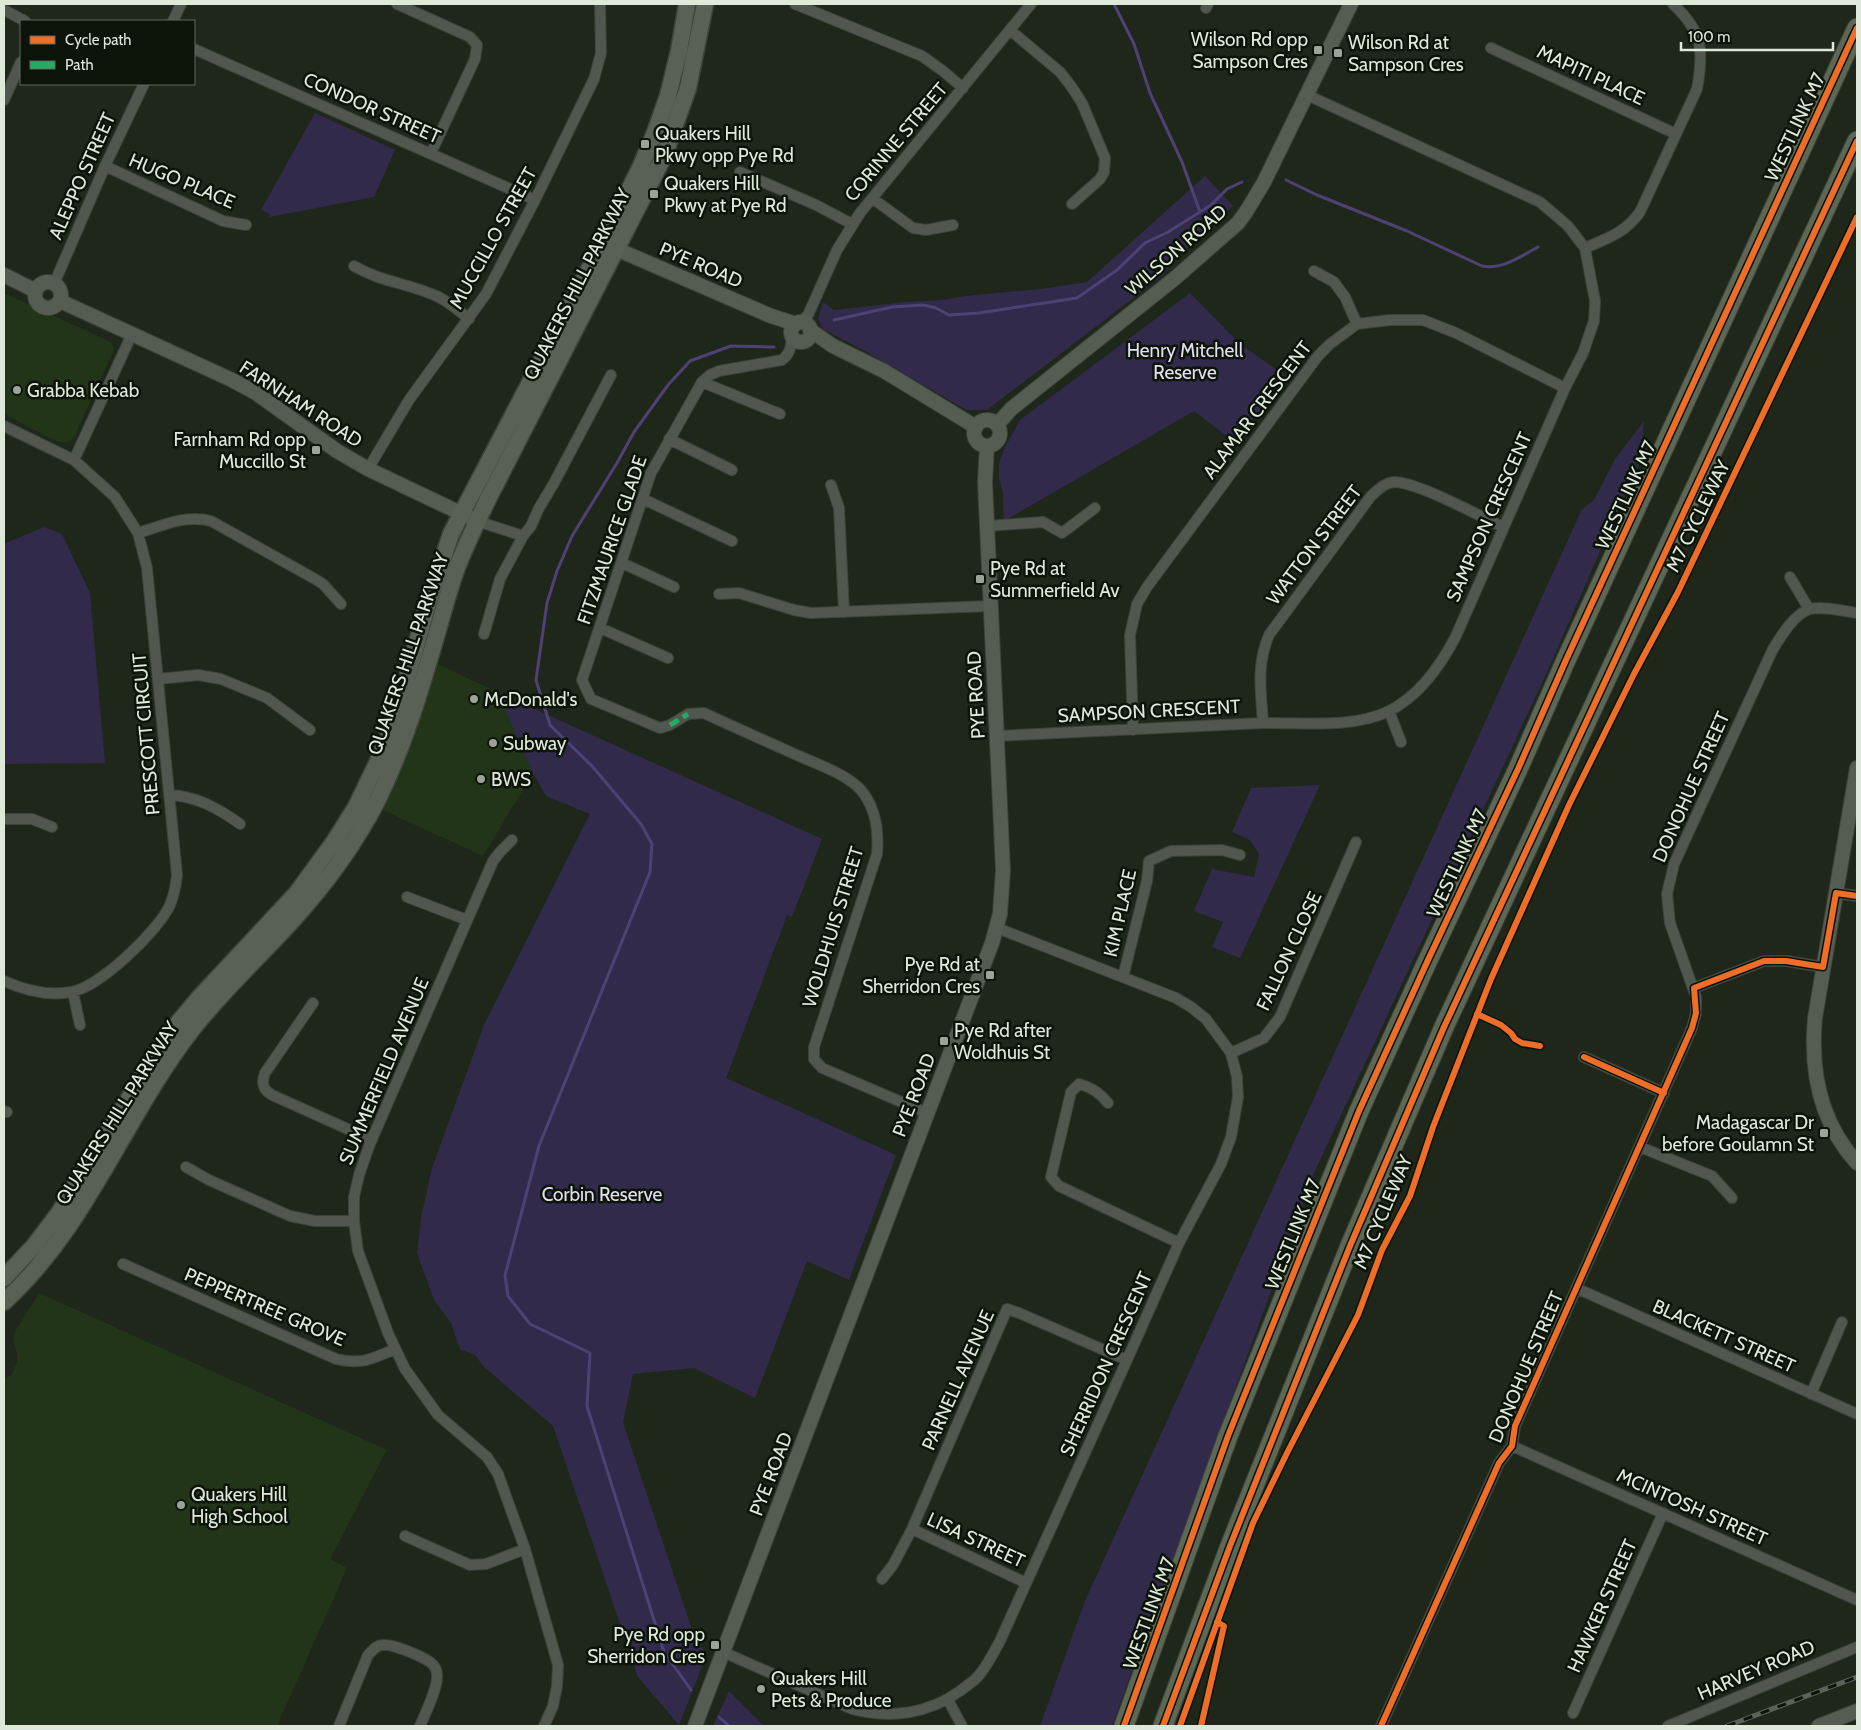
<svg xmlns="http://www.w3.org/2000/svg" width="1861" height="1730" font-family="Cabin,sans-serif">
<rect width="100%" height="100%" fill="#1f271b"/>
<path fill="#223519" d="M 4,293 L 111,342 L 114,349 L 75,435 L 70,441 L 64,443 L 56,441 L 4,414 Z
M 429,660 L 497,692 L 533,773 L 483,856 L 374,806 Z
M 39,1293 L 387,1450 L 330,1559 L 347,1568 L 277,1726 L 4,1726 L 4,1380 L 12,1374 L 17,1362 L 17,1353 L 13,1340 L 14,1333 Z"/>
<path fill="#312a4b" d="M 315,113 L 395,150 L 374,197 L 269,217 L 270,214 L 261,210 Z
M 1205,176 L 1233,206 L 1178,257 L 1162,276 L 987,410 L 966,410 L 865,351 L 823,329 L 818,319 L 823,302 L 834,310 L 905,302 L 942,300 L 965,296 L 1041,289 L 1087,282 Z
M 1190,293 L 1241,345 L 1289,378 L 1233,441 L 1194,411 L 1004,521 L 1003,494 L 999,477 L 999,463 L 1004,449 L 1020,420 Z
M 1644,421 L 1640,460 L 1547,672 L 1314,1173 L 1112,1726 L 1040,1726 L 1085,1601 L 1582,509 L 1594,500 L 1615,459 Z
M 44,527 L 62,534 L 90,593 L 105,763 L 4,764 L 4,544 Z
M 497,692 L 822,839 L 792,917 L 787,915 L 726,1078 L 896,1155 L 849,1280 L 807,1261 L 755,1398 L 694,1368 L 633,1374 L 623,1422 L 696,1642 L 707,1654 L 679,1725 L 638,1677 L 553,1426 L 483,1366 L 476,1356 L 460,1349 L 451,1323 L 434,1300 L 417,1253 L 421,1218 L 432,1168 L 484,1025 L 590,814 L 546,796 L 533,773 Z
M 1320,785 L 1240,958 L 1212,947 L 1223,922 L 1194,911 L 1212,869 L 1254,877 L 1259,854 L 1250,840 L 1232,832 L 1251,788 Z
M 729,1691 L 764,1726 L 713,1726 Z"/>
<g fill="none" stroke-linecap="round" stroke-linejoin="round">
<path stroke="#4e4274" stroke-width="3" d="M 1114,4 L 1134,44 L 1150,93 L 1182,162 L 1200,212
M 1286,180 L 1317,195 L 1407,231 L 1482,266 C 1502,270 1521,256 1538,247
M 834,320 L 892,307 L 923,305 L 936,308 L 949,315 L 979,313 L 1077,298 L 1117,270 L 1145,243 L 1168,232 L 1200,212 L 1211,205 L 1227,189 L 1242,182
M 691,1690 L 664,1652 L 587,1406 L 590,1353 L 530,1324 L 508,1296 L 505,1275 L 539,1146 L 650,872 L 652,844 L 641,824 L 592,766 L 550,725 L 536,680 L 547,603 L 557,571 L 572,536 L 617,463 L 634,432 L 668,385 L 690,361 L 731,346 L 774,347
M 719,1717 L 729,1726"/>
<defs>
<path id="street" d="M 397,4 L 470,37 L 477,45 L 475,59 L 431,153
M 795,4 L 922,56 L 943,71 L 963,88
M 1206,8 L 1208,4
M 4,10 L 25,21
M 173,21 L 181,4
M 1010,30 L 1060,72 L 1071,86 L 1082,103 L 1105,158 L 1104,172 L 1100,179 L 1072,204
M 1491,48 L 1676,134
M 194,49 L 535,200
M 4,100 L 21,62
M 105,166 L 223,221 L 246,225
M 740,172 L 816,205 L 852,224
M 872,198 L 913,228 L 926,230 L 953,225
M 1585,248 C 1608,238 1625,233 1640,212 L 1697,89 C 1704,50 1703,32 1673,4
M 354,266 C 381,282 407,283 434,295 C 447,300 458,310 469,319
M 1314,271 L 1334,282 L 1345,297 L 1357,324
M 54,284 L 105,166 L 144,84
M 799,323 L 808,315 L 837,250 L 860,213 L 1031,4
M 792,337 C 791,347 790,354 782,360 L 719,371 L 710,375 L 702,382 L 651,473 L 582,680 L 591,699 L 660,728 L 670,725 L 688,714 L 704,713 C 736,728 768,742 799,756 C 819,765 844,773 860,789 C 876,807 879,830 877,854 L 814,1047 L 814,1059 L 822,1068 L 927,1113
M 702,382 L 780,414
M 4,426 L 74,460 L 115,497 L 138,533 L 147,568 L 177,875 C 176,885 174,895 170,905 C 158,931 100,987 71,992 C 49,996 24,990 4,981
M 669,439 L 732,470
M 74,460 L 132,334
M 368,469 L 409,400 L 486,294 L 535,200 L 594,79 L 601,53 L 600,4
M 831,485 L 839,508 L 844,612
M 643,499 L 732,541
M 477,521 L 523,536
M 987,526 L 1043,522 L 1062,533 L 1095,508
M 138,533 C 162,526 186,514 211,521 L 315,579 L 323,584 L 341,604
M 622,563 L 674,587
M 1790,577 L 1809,609
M 719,594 L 739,593 L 794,610 L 811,613 L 990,606
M 600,628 L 668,658
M 484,634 L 500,579 L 523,536 L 531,526 L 539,508 L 554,483 L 611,375
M 158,679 L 198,675 L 221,679 L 267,698 L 310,730
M 1389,711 L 1401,742
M 1263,723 C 1261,691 1256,666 1269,635 L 1371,496 C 1378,490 1384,483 1394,482 C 1418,482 1479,516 1503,527
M 1133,730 L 1130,635 L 1137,604 L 1147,587 L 1318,356 L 1330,344 L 1357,324 L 1390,320 L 1423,320 L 1456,333 L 1565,388
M 997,736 C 1085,732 1173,727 1262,723 C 1301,722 1353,729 1389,711 C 1419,696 1441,665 1456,636 L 1565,388 L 1583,353 L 1594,321 L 1595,301 L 1585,248 L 1568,226 L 1540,202 L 1307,95
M 169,795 C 196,796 218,808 240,824
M 4,819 L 32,819 L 52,827
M 512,840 L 500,852 L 493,861 L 369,1146 L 359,1175 L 354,1197 L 354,1221 L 358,1251 L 388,1333 L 405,1369 L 438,1415 L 487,1457 L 498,1474 L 525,1549 L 558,1665 L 557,1686 L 553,1706 L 544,1726
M 1836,893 L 1857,896
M 407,897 L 467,920
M 1123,977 L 1147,881 L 1149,861 L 1171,851 L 1222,850 L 1240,855
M 1694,988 L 1764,961 L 1786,961 L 1823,967
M 73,992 L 80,1025
M 313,1003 L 265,1073 C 261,1083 263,1090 272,1095 L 372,1140
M 1231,1053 L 1264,1038 L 1280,1017 L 1356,842
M 1584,1057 L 1664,1093
M 1108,1103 C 1100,1093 1092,1087 1079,1084 L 1071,1092 L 1051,1177 L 1059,1186 L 1179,1243
M 4,1111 L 7,1112
M 1640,1147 L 1712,1176 L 1732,1198
M 186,1167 L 209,1180 L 290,1216 L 315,1221 L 354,1221
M 123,1264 L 336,1359 C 360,1365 373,1359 395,1349
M 1576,1288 L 1857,1414
M 1811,1394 L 1842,1322
M 1512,1446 L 1857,1600
M 912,1529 L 1026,1583
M 405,1536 L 470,1565 L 486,1564 L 525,1549
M 882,1579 L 893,1565 L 912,1529 L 1007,1309 L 1019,1313 L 1127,1360
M 723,1652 L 852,1709 C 890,1719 928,1714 960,1691 C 966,1686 975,1681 980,1674 C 988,1664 994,1652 1000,1641 L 1127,1360 L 1179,1243 L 1221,1164 L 1231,1137 L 1238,1097 L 1237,1077 L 1231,1053 L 1206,1019 L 1191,1007 L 1176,998 L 997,928
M 948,1700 L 962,1726
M 1573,1713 L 1663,1513
M 339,1726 L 368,1655 C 373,1650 376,1645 383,1645 C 394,1644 421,1656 430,1662 C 434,1665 437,1670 437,1675 C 438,1688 425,1714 420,1726
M 1381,1726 L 1499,1463 L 1512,1446 L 1515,1426 L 1692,1028 L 1696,1013 L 1696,997 L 1670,923 L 1667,894 L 1674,864 L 1773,649 C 1781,636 1795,613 1810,609 C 1824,606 1843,611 1857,613
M 1668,1726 L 1857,1647"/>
<path id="secondary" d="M 607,245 L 771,316 L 796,324
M 4,275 L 36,291
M35 295a13 13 0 1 1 26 0a13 13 0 1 1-26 0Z
M 60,301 L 232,380 L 256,393 L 337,451 L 368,469 L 477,521
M791 332a10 10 0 1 1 20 0a10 10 0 1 1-20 0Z
M 810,330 L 833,346 L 884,371 L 976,427
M974 433a13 13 0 1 1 26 0a13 13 0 1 1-26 0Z
M 997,425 L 1011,409 L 1174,279 L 1238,223 L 1246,212 L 1264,182 L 1351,4
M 1857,768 L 1815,1018 C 1810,1071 1820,1122 1857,1163
M 695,1726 L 992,943 L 1000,914 L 1003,870 L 985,482 L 987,446
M 1819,1726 L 1857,1711"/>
<path id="primary" d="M 4,1278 L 34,1246 L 59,1213 L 168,1035 L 198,999 L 296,894 L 334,842 L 356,807 L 380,757 L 396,717 L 428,603 L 451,534 L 593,262 L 641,166 L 656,130 L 668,96 L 679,51 L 687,4
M 4,1302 C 88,1225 123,1119 190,1032 C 220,993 257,959 290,923 C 324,886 355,844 378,799 C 404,746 421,689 437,633 C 443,613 448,593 455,573 C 464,548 476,524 488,499 L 664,156 L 688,88 L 705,4"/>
<path id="highway" d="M 1124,1726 L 1228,1436 L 1359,1111 L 1428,960 L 1518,769 L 1566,660 L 1857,28
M 1163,1726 L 1230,1546 L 1350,1246 L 1444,1027 L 1857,141"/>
</defs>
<use href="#street" stroke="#3c4339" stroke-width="12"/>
<use href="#secondary" stroke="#3c4339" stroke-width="16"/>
<use href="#primary" stroke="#3c4339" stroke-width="19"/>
<use href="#highway" stroke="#3c4339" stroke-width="21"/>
<use href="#street" stroke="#51574e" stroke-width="10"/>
<use href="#secondary" stroke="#555c51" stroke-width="14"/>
<use href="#primary" stroke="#586154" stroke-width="16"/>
<use href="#highway" stroke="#5c6756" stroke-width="19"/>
<defs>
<path id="rail" d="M 1727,1726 L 1857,1677"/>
</defs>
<use href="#rail" stroke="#5b6259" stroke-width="5"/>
<use href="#rail" stroke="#0c1308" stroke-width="3" stroke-dasharray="9" stroke-linecap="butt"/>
<path stroke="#26ab63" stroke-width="5" stroke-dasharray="10 5" stroke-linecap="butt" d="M 670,725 L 688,714"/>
<defs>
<path id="cycleway" d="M 1477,1014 L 1501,1025 L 1511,1033 L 1515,1039 L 1522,1043 L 1540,1046
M 1584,1057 L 1664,1093
M 1124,1726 L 1228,1436 L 1359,1111 L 1428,960 L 1518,769 L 1566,660 L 1857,28
M 1163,1726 L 1230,1546 L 1350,1246 L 1444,1027 L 1857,141
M 1180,1726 L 1253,1523 L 1287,1453 L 1358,1315 L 1382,1250 L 1410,1196 L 1433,1127 L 1491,979 L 1569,805 L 1634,674 L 1678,592 L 1857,217
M 1201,1726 L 1224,1626 L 1217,1622
M 1381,1726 L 1499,1463 L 1512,1446 L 1515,1426 L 1692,1028 L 1696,1013 L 1694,988 L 1764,961 L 1786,961 L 1823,967 L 1836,893 L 1857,896"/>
</defs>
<use href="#cycleway" stroke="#0c1308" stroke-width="9"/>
<use href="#cycleway" stroke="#ee6e29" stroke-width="6"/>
</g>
<g fill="#9ba597" stroke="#0c1308" stroke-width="2">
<rect x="1313" y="45" width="10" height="10" rx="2.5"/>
<rect x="1333" y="48" width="10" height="10" rx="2.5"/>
<rect x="640" y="139" width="10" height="10" rx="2.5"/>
<rect x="649" y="189" width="10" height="10" rx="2.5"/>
<circle cx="17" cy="390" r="5"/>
<rect x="311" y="445" width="10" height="10" rx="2.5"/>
<rect x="975" y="574" width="10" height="10" rx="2.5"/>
<circle cx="474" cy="699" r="5"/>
<circle cx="493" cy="743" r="5"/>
<circle cx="481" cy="779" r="5"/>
<rect x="985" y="970" width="10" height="10" rx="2.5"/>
<rect x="939" y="1036" width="10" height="10" rx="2.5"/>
<rect x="1819" y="1128" width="10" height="10" rx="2.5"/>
<circle cx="181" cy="1505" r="5"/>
<rect x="710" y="1640" width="10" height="10" rx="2.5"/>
<circle cx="761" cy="1689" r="5"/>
</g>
<g text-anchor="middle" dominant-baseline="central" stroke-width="5" stroke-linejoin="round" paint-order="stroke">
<g font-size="19" fill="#dee9da" stroke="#0c1308" text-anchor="start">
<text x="1308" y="39" text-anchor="end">Wilson Rd opp<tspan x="1308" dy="22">Sampson Cres</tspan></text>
<text x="1348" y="42">Wilson Rd at<tspan x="1348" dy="22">Sampson Cres</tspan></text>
<text x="655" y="133">Quakers Hill<tspan x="655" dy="22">Pkwy opp Pye Rd</tspan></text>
<text x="664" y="183">Quakers Hill<tspan x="664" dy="22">Pkwy at Pye Rd</tspan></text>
<text x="27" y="390">Grabba Kebab</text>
<text x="306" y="439" text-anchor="end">Farnham Rd opp<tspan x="306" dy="22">Muccillo St</tspan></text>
<text x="990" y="568">Pye Rd at<tspan x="990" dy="22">Summerfield Av</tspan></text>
<text x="484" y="699">McDonald's</text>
<text x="503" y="743">Subway</text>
<text x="491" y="779">BWS</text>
<text x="980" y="964" text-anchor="end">Pye Rd at<tspan x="980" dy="22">Sherridon Cres</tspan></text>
<text x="954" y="1030">Pye Rd after<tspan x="954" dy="22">Woldhuis St</tspan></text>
<text x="1814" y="1122" text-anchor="end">Madagascar Dr<tspan x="1814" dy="22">before Goulamn St</tspan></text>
<text x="191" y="1494">Quakers Hill<tspan x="191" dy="22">High School</tspan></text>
<text x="705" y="1634" text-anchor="end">Pye Rd opp<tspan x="705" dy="22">Sherridon Cres</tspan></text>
<text x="771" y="1678">Quakers Hill<tspan x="771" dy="22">Pets &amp; Produce</tspan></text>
</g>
<g font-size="19" fill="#dee9da" stroke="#0c1308">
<text transform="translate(1591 75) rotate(25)">MAPITI PLACE</text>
<text transform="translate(372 108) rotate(24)">CONDOR STREET</text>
<text transform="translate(1795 127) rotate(-65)">WESTLINK M7</text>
<text transform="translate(896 142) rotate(-50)">CORINNE STREET</text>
<text transform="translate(82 176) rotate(-66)">ALEPPO STREET</text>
<text transform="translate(182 181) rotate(23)">HUGO PLACE</text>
<text transform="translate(493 238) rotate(-61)">MUCCILLO STREET</text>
<text transform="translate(1176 250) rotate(-41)">WILSON ROAD</text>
<text transform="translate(701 265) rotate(23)">PYE ROAD</text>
<text transform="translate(577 284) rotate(-63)">QUAKERS HILL PARKWAY</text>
<text transform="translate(301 404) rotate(33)">FARNHAM ROAD</text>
<text transform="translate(1257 410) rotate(-53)">ALAMAR CRESCENT</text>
<text transform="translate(1626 495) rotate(-65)">WESTLINK M7</text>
<text transform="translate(1698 516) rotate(-64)">M7 CYCLEWAY</text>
<text transform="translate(1489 517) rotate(-66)">SAMPSON CRESCENT</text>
<text transform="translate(612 540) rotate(-71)">FITZMAURICE GLADE</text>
<text transform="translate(1314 545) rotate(-53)">WATTON STREET</text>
<text transform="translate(408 654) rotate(-71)">QUAKERS HILL PARKWAY</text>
<text transform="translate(976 695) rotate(-93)">PYE ROAD</text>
<text transform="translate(1149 711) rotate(-3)">SAMPSON CRESCENT</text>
<text transform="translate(146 734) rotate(-95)">PRESCOTT CIRCUIT</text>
<text transform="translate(1691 787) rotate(-66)">DONOHUE STREET</text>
<text transform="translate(1457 863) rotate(-65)">WESTLINK M7</text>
<text transform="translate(1120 913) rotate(-77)">KIM PLACE</text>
<text transform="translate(833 927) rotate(-73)">WOLDHUIS STREET</text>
<text transform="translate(1289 951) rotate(-65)">FALLON CLOSE</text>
<text transform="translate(384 1071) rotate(-67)">SUMMERFIELD AVENUE</text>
<text transform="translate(914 1095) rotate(-69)">PYE ROAD</text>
<text transform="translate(117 1113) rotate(-58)">QUAKERS HILL PARKWAY</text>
<text transform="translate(1383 1212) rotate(-67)">M7 CYCLEWAY</text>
<text transform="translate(1293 1234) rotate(-68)">WESTLINK M7</text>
<text transform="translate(265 1307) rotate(23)">PEPPERTREE GROVE</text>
<text transform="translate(1724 1336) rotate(24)">BLACKETT STREET</text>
<text transform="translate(1106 1364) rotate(-66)">SHERRIDON CRESCENT</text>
<text transform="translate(1526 1367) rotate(-67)">DONOHUE STREET</text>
<text transform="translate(958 1380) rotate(-66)">PARNELL AVENUE</text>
<text transform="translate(771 1474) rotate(-69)">PYE ROAD</text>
<text transform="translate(1692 1507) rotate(24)">MCINTOSH STREET</text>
<text transform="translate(976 1540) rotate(25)">LISA STREET</text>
<text transform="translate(1602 1606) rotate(-66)">HAWKER STREET</text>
<text transform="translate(1149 1613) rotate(-70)">WESTLINK M7</text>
<text transform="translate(1756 1670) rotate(-23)">HARVEY ROAD</text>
</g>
<g font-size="19" fill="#e2dff0" stroke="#0c1308">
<text x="1185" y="350">Henry Mitchell<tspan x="1185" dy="22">Reserve</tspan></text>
<text x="602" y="1194">Corbin Reserve</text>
</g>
</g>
<rect width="1861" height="1730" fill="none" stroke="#dee9da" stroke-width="10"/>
<rect x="20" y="20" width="175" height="65" fill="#0c1308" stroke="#60695c"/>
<rect x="30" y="36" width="25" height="8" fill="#ee6e29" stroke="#60695c"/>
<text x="65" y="45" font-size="15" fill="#dee9da">Cycle path</text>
<rect x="30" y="61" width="25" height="8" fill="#26ab63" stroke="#60695c"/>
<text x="65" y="70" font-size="15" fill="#dee9da">Path</text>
<path d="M1681 42v8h152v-8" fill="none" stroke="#dee9da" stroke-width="2.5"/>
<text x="1688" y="42" font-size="15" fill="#dee9da" stroke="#0c1308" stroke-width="4" paint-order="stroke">100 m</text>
</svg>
